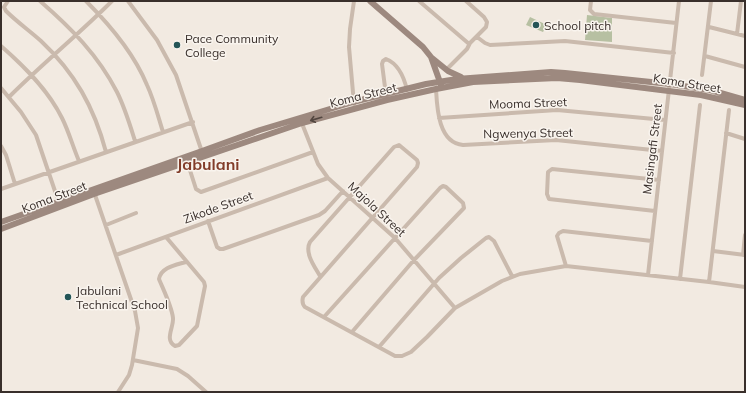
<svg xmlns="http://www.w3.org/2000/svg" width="746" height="393" font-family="Mulish,sans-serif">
<rect width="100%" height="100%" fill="#f2eae1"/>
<path fill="#b7c0a2" d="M 587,15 L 612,18 L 612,42 L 585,40 Z
M 530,17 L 547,25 L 543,32 L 526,25 Z"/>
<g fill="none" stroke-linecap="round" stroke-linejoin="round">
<path stroke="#cabaad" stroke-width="4" d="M 8,1 L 4,7 L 6,11 C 17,22 30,31 41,41 C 75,73 94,107 106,152
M 40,1 C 71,28 98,55 117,92 C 125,108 130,125 135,141
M 86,1 C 110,25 134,53 147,85 C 154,100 158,116 163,132
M 128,1 L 157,40 L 176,75 L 202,152
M 419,1 L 468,43 L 470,43 L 486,27 L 487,22 L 484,17 L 466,1
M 591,1 L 590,10 L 594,14 L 676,23
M 709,27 L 745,36
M 737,34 L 741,1
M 477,37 L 485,43 L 490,45 L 565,41 L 674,53
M 1,46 C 25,67 48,90 62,118 C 69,132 73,147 79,161
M 705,56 L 745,67
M 446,70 L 467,49 L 470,43
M 702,75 L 711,1
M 1,88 L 21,112 L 36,135 L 59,203
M 436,89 C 437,107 438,143 463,145 L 556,140 L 662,151
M 386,95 L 382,64 L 383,61 L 386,59 C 399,64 404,77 407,90
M 9,97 C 42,64 79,34 112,1
M 354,104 L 349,47 L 350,29 L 354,1
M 439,118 L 557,110 L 665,120
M 301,121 L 318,164 L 328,178 L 395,238 L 455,308
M 726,133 L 745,139
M 1,146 L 6,155 L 15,184
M 187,161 L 196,189 L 201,192 L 313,152
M 1,189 L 193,122
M 94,192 L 135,311 L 138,328 L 132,365 L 129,375 L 118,392
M 655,211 L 549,199 L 547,194 L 548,172 L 552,169 L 659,180
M 208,221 L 217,247 L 220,249 L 223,249 L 319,215 L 325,211 L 343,191
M 106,225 L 136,213
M 166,237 L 204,282 L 205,286 L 197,326 L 179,345 L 175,346 C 164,340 174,327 173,318 C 172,307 163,289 159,279 C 161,267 176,265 186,262
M 713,251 L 745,255
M 116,255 L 328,178
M 743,255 L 745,235
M 566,266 L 557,236 L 559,233 L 563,231 L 652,241
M 648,275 L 679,1
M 320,276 C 315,267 304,253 310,242 L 394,147 L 399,145 L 417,160 L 418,163 L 417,167 L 303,297 C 302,301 302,304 305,307 L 395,356 L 402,356 L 411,352 L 427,337 L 455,308 L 502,281 L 520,274 L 566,266 L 709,282 L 745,287
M 680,279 L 700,105
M 709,282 L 729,110
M 324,317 L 440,188 L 443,186 L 446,187 L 463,203 L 464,208 L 414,260 L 352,332
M 379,347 L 439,278 L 461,258 L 486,238 L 489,237 L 494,241 L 512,276
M 133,360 L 177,369 L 188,376 L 206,392"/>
<path stroke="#9d897f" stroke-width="6" d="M 370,1 L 423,47 L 431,57 L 441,85
M 432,58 L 448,71 L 461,77
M 1,222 L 202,151 L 260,130 L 353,102 L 426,84 L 457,79 L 551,72 L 565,73 L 670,84 L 710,90 L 745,100
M 1,229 L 94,194 L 302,123 L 387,100 L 436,89 L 473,82 L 557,78 L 580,80 L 701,95 L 745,105"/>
</g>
<defs><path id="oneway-shaft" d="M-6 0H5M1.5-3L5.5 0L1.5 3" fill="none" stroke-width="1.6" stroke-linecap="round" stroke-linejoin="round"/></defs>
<use stroke="#524640" href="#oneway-shaft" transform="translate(316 119) rotate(164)"/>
<g fill="#245557" stroke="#f9f4ee" stroke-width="1.5">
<circle cx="536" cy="25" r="4"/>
<circle cx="177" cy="45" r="4"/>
<circle cx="68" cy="297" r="4"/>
</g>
<g text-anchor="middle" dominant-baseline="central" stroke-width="3" stroke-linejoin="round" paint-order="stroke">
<g font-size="12" fill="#392f2b" stroke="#f9f4ee" text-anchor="start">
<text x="544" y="25">School pitch</text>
<text x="185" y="38">Pace Community<tspan x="185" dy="14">College</tspan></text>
<text x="76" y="290">Jabulani<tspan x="76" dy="14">Technical School</tspan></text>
</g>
<g font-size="12" fill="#392f2b" stroke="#f9f4ee">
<text transform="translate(687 83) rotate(9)">Koma Street</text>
<text transform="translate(363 95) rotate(-14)">Koma Street</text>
<text transform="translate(528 103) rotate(-2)">Mooma Street</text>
<text transform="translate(528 133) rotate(-1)">Ngwenya Street</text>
<text transform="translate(652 149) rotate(-83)">Masingafi Street</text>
<text transform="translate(54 197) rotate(-21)">Koma Street</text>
<text transform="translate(218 207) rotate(-20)">Zikode Street</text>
<text transform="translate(377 209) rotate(43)">Majola Street</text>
</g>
<g font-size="16" font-weight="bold" fill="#823d2a" stroke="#f9f4ee">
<text x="208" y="164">Jabulani</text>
</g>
</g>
<rect width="746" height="393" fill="none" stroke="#392f2b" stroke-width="4"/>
</svg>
